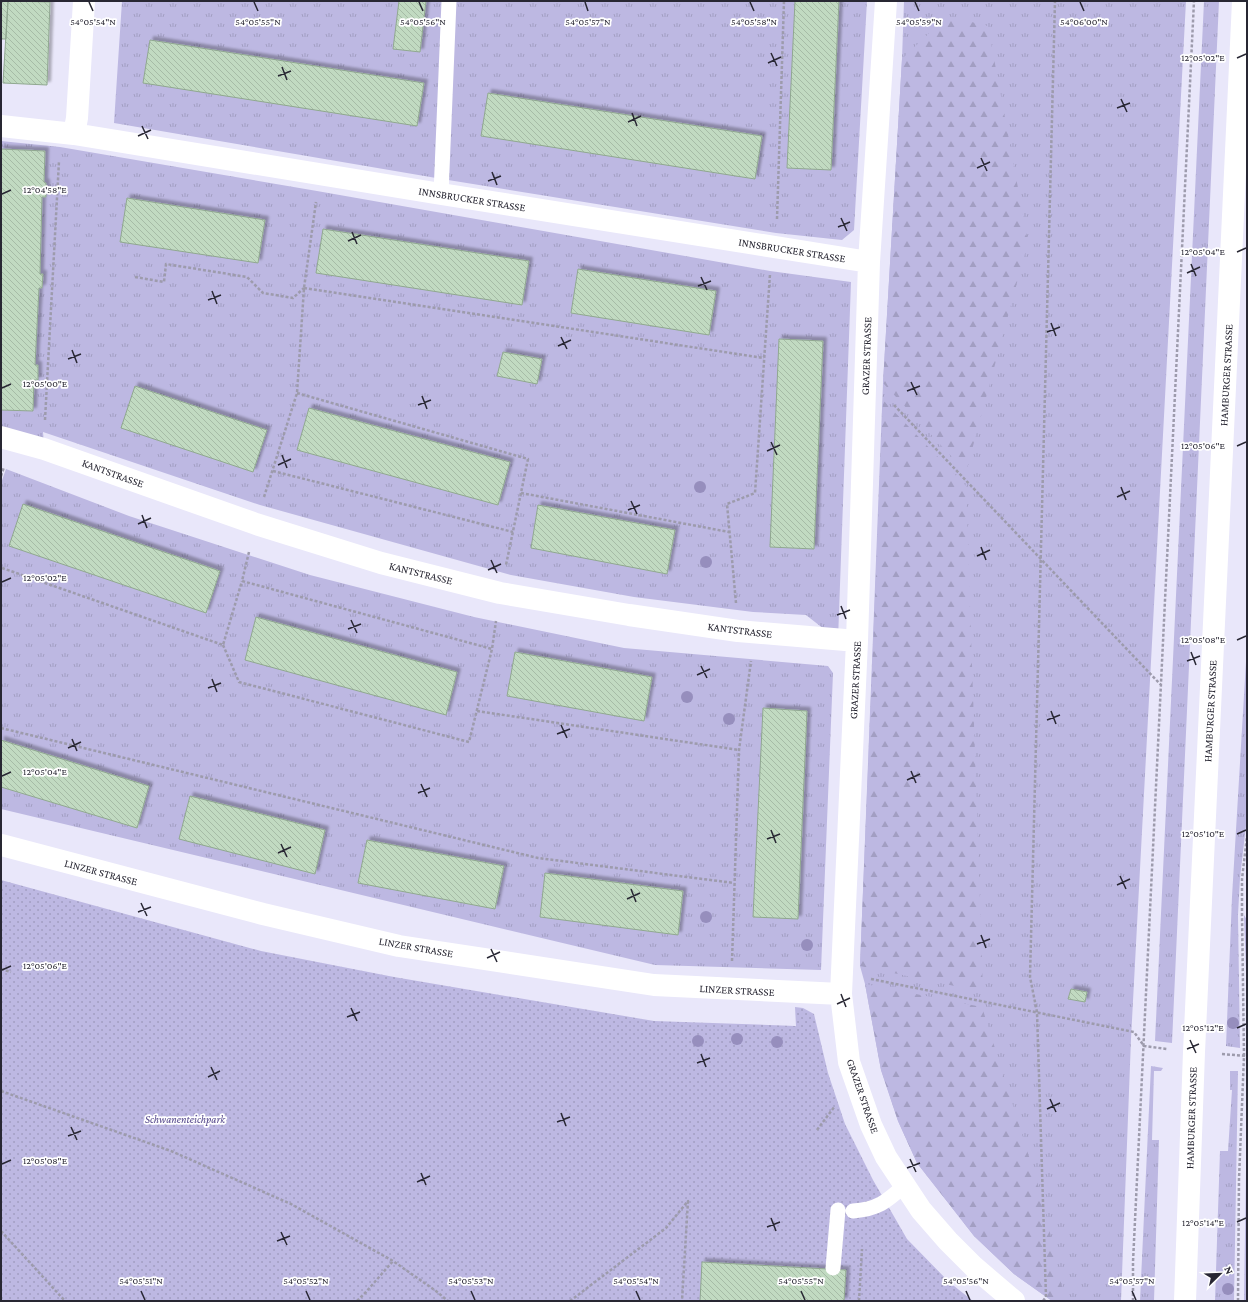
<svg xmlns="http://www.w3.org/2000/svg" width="1248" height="1302" font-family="'Crimson Pro',serif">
<defs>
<pattern id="grass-tufts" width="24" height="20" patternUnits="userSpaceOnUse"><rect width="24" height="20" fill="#bdb8e2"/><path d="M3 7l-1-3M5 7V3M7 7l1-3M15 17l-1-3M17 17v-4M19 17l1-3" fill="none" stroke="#a29ec2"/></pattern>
<pattern id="forest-firs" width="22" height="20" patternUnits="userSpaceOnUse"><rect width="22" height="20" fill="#bdb8e2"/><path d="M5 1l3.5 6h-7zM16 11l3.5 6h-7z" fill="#a29ec2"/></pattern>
<pattern id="park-dots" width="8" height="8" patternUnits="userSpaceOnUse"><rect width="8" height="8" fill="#bdb8e2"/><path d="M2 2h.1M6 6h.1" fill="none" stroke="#a29ec2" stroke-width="1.8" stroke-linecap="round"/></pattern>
<pattern id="building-back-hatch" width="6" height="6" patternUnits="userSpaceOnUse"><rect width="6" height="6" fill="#c1dac1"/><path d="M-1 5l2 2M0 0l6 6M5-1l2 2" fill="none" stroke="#a6bba6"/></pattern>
<filter id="shadow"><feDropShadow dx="3.5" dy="-3.5" stdDeviation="1" flood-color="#0004"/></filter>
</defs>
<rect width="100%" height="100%" fill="#e9e7fa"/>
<path fill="url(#grass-tufts)" d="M 122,1 L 867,1 L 854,230 L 842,240 L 776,233 L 442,179 L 114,123 Z
M 904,1 L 1186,1 L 1131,1039 L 1121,1301 L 1052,1301 L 1014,1274 L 974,1236 L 917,1163 L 898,1121 L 881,1070 L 865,984 L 860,966 L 883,383 L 902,59 Z
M 1204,1 L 1219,1 L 1172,1043 L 1155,1041 Z
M 1,141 L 60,147 L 317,191 L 770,271 L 851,282 L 838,640 L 806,615 L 753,612 L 634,597 L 511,575 L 260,505 L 43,432 L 44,449 L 1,437 Z
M 6,469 L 129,516 L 310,575 L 474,617 L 624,648 L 828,666 L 833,673 L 821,970 L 655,965 L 1,809 L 1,483 Z
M 1247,645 L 1247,817 L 1240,878 L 1238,915 L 1240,1048 L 1226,1046 L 1232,897 Z
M 1244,915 L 1247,920 L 1247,999 Z
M 1151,1066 L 1163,1068 L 1161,1071 L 1154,1071 L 1152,1140 L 1159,1140 L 1154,1301 L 1140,1301 Z
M 1230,1071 L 1238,1071 L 1234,1301 L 1215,1301 L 1220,1151 L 1228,1151 L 1232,1090 L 1230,1090 Z
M 1247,1105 L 1247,1301 L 1244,1301 Z"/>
<path fill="url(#forest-firs)" d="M 947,16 L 988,26 L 1028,242 L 966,472 L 883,383 L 902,59 Z
M 883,400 L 966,486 L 983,992 L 860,966 Z
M 865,984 L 982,1007 L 1043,1201 L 1065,1301 L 1052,1301 L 1014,1274 L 974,1236 L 917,1163 L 898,1121 L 881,1070 Z"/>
<path fill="url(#park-dots)" d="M 1,880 L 261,951 L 394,977 L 654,1021 L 796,1026 L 795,1007 L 803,1008 L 814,1014 L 828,1073 L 845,1124 L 873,1180 L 907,1239 L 949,1282 L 973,1301 L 1,1301 Z"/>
<path fill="url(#building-back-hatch)" stroke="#90a890" filter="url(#shadow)" d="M 1,1 L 8,1 L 6,39 L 1,39 Z
M 8,1 L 50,2 L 47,85 L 3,83 Z
M 399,1 L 426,1 L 420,52 L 393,49 Z
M 795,1 L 839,1 L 831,170 L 787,168 Z
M 150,40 L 424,83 L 417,126 L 143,83 Z
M 488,93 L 762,136 L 755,179 L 481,136 Z
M 1,149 L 45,151 L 44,182 L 46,183 L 46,197 L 42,197 L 40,274 L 43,274 L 42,288 L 39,288 L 35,365 L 38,365 L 38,380 L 34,380 L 33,411 L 1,410 Z
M 127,198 L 265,220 L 258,263 L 120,242 Z
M 323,229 L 529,261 L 522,305 L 316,273 Z
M 578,269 L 716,291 L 709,335 L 571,313 Z
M 779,339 L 823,341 L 814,549 L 770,547 Z
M 503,352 L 542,359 L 537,384 L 497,376 Z
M 135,386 L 267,430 L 253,472 L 121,428 Z
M 309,408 L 510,462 L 498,505 L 297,450 Z
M 23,504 L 220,571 L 206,613 L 9,546 Z
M 538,505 L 675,530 L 667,574 L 531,548 Z
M 256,617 L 457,672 L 446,715 L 245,660 Z
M 515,652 L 652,677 L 644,721 L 507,696 Z
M 763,708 L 807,711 L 798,919 L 753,917 Z
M 1,740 L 149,786 L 137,828 L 1,787 Z
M 190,796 L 325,830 L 315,874 L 179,839 Z
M 367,840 L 504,866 L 495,909 L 358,883 Z
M 545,873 L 683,891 L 678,935 L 540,917 Z
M 1071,989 L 1087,992 L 1085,1002 L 1068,999 Z
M 702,1262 L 846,1270 L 844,1301 L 700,1301 Z"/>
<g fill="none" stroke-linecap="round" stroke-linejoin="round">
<path stroke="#9d9bac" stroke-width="2.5" stroke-dasharray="3 2" stroke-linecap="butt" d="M 777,219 L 784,1
M 135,277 L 164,282 L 166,264 L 247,277 L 263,293 L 293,298 L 304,288
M 304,288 L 764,358
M 297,393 L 528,459 L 506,565
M 894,405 L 1161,685
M 45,420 L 59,161
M 273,471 L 513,532
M 1,476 L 4,467
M 521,493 L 729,532
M 264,497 L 297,393 L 304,288 L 316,202
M 249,552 L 242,581 L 492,649
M 2,568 L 223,645 L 242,581
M 736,603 L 727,504 L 755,493 L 770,274
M 223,645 L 239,682 L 469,742 L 492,649 L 496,621
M 477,711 L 739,750
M 1,728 L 538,858 L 734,883
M 732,961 L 739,750 L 751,661
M 1,969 L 11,972
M 871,979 L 1134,1032 L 1144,1046 L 1167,1049
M 1222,1054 L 1247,1056
M 1,1091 L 171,1151 L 291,1204 L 393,1261 L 436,1291 L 448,1301
M 817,1130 L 835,1106
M 1,1231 L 65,1301
M 357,1301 L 366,1292 L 393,1261
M 570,1301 L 666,1228 L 688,1201 L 682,1301
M 859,1301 L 862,1249
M 1043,1301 L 1046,1297 L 1037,1012 L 1030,977 L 1055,1
M 1133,1301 L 1133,1262 L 1194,1
M 1238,1301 L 1239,1179 L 1244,1056 L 1242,915 L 1242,879 L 1247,836"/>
<path stroke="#fff" stroke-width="15" d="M 441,194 L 449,1
M 853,1211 C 878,1209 886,1202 904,1186
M 833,1268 L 838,1210"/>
<path stroke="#fff" stroke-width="22" d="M 886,1 L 869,262 L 857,641 L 841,994 L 849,1062 L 871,1125 L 886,1157 L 921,1210 L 948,1241 L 974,1267 L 1014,1301
M 1,126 L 74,134 L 441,194 L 869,262
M 74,134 L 77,118 L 84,1
M 1,437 L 44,449 L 256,524 L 381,563 L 500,593 L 629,615 L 738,631 L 857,641
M 1,845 L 263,914 L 399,946 L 654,985 L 841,994"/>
<path stroke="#fff" stroke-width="22" d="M 1185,1301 L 1194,1052 L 1243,1"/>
</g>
<g fill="#968ebd">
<circle cx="700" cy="487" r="6"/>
<circle cx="706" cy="562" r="6"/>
<circle cx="687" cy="697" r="6"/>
<circle cx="729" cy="719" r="6"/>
<circle cx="706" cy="917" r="6"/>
<circle cx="807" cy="945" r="6"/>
<circle cx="1233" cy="1023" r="6"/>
<circle cx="737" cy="1039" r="6"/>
<circle cx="698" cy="1041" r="6"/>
<circle cx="777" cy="1042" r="6"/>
<circle cx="1228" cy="1289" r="6"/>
</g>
<path fill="none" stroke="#282733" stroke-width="1.5" d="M 89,2 L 93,11M 254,2 L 258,11M 419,2 L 423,11M 585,2 L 588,11M 750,2 L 754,11M 915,2 L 919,11M 1080,2 L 1084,11M 771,53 L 777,66M 1237,58 L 1246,54M 768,63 L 781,57M 282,67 L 287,80M 278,76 L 291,71M 1121,99 L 1127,112M 1117,108 L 1130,103M 632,113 L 637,126M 628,122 L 641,116M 142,126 L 148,139M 138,136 L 151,130M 981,158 L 987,171M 977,168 L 990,162M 492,172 L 497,185M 488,181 L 501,176M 2,194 L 11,190M 841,218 L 847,231M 838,227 L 850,222M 352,232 L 357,244M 348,241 L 361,235M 1237,252 L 1246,248M 1191,264 L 1196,276M 1187,273 L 1200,267M 701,277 L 707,290M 698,286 L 711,281M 212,291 L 217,304M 208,300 L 221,295M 1051,323 L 1056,336M 1047,332 L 1060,327M 561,337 L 567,349M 558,346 L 571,340M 72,350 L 77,363M 68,359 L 81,354M 911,382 L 917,395M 2,388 L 11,384M 907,391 L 920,386M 422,396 L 427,409M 418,405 L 431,400M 771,442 L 777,455M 1237,446 L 1246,442M 767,451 L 780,445M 282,455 L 287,468M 278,465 L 291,459M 1121,487 L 1126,500M 1117,497 L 1130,491M 631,501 L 637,514M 628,510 L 640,505M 142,515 L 147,528M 138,524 L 151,518M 981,547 L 986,560M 977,556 L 990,550M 491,560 L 497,573M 488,570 L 501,564M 2,582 L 11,578M 841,606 L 846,619M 837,615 L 850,610M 351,620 L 357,633M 348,629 L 361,624M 1237,640 L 1246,636M 1191,652 L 1196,665M 1187,661 L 1200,656M 701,666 L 707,678M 697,675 L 710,669M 212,679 L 217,692M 208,688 L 221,683M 1051,711 L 1056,724M 1047,720 L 1060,715M 561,725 L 567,738M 557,734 L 570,729M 72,739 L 77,751M 68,748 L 81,742M 911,771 L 916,783M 2,776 L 11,772M 907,780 L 920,774M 421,784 L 427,797M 418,793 L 430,788M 771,830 L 776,843M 1237,834 L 1246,830M 767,839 L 780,834M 281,844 L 287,857M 278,853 L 291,847M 1120,876 L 1126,889M 1117,885 L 1130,879M 631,889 L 636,902M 627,899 L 640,893M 141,903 L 147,916M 138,912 L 151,907M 981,935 L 986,948M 977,944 L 990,939M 491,949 L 497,962M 487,958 L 500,952M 2,970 L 11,966M 841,994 L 846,1007M 837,1004 L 850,998M 351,1008 L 357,1021M 347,1017 L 360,1012M 1237,1028 L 1246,1024M 1190,1040 L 1196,1053M 1187,1049 L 1199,1044M 701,1054 L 706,1067M 697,1063 L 710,1058M 211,1067 L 217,1080M 208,1077 L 220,1071M 1050,1099 L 1056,1112M 1047,1109 L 1060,1103M 561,1113 L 566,1126M 557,1122 L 570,1117M 71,1127 L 77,1140M 68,1136 L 81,1131M 910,1159 L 916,1172M 2,1164 L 11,1160M 907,1168 L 920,1163M 421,1173 L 426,1185M 417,1182 L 430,1176M 771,1218 L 776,1231M 1237,1222 L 1246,1218M 767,1227 L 780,1222M 281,1232 L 287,1245M 277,1241 L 290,1236M 141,1291 L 145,1300M 306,1291 L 310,1300M 471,1291 L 475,1300M 636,1291 L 640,1300M 801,1291 L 805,1300M 966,1291 L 970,1300M 1132,1291 L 1136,1300"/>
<g text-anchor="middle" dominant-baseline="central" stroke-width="3.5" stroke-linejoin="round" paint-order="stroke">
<g font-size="11" fill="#282733" stroke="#fff">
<text transform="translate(472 199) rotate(9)">INNSBRUCKER STRASSE</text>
<text transform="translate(792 250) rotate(9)">INNSBRUCKER STRASSE</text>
<text transform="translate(866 356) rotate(-88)">GRAZER STRASSE</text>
<text transform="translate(1226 375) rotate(-87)">HAMBURGER STRASSE</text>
<text transform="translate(113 473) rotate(20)">KANTSTRASSE</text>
<text transform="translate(421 573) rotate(14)">KANTSTRASSE</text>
<text transform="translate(740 630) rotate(7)">KANTSTRASSE</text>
<text transform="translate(855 680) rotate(-87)">GRAZER STRASSE</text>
<text transform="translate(1210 711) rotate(-87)">HAMBURGER STRASSE</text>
<text transform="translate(101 872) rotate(15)">LINZER STRASSE</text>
<text transform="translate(416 947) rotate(10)">LINZER STRASSE</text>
<text transform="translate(737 990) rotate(3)">LINZER STRASSE</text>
<text transform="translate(863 1096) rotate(71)">GRAZER STRASSE</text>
<text transform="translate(1191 1118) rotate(-88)">HAMBURGER STRASSE</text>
</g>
<g font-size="11" font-style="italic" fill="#53468b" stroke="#fff">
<text x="185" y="1119">Schwanenteichpark</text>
</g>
</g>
<g font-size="10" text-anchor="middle" fill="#282733" stroke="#fff" stroke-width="3.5" stroke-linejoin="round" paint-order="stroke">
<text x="93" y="25">54°05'54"N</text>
<text x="258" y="25">54°05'55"N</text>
<text x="423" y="25">54°05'56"N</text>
<text x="588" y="25">54°05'57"N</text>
<text x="754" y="25">54°05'58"N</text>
<text x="919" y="25">54°05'59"N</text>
<text x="1084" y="25">54°06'00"N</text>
<text x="1203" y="61">12°05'02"E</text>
<text x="45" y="193">12°04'58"E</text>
<text x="1203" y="255">12°05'04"E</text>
<text x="45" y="387">12°05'00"E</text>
<text x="1203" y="449">12°05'06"E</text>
<text x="45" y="581">12°05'02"E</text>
<text x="1203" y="643">12°05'08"E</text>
<text x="45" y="775">12°05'04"E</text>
<text x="1203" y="837">12°05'10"E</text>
<text x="45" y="969">12°05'06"E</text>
<text x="1203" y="1031">12°05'12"E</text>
<text x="45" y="1164">12°05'08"E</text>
<text x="1203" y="1226">12°05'14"E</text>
<text x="141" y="1284">54°05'51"N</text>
<text x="306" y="1284">54°05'52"N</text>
<text x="471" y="1284">54°05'53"N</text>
<text x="636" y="1284">54°05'54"N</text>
<text x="801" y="1284">54°05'55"N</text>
<text x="966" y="1284">54°05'56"N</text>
<text x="1132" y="1284">54°05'57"N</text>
</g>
<rect width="1248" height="1302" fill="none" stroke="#282733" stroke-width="4"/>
<g transform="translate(1220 1274) rotate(67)" stroke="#ffffff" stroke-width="3" paint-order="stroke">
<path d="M0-3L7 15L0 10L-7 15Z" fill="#282733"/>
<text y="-6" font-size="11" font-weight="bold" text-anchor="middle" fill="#282733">N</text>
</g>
</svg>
